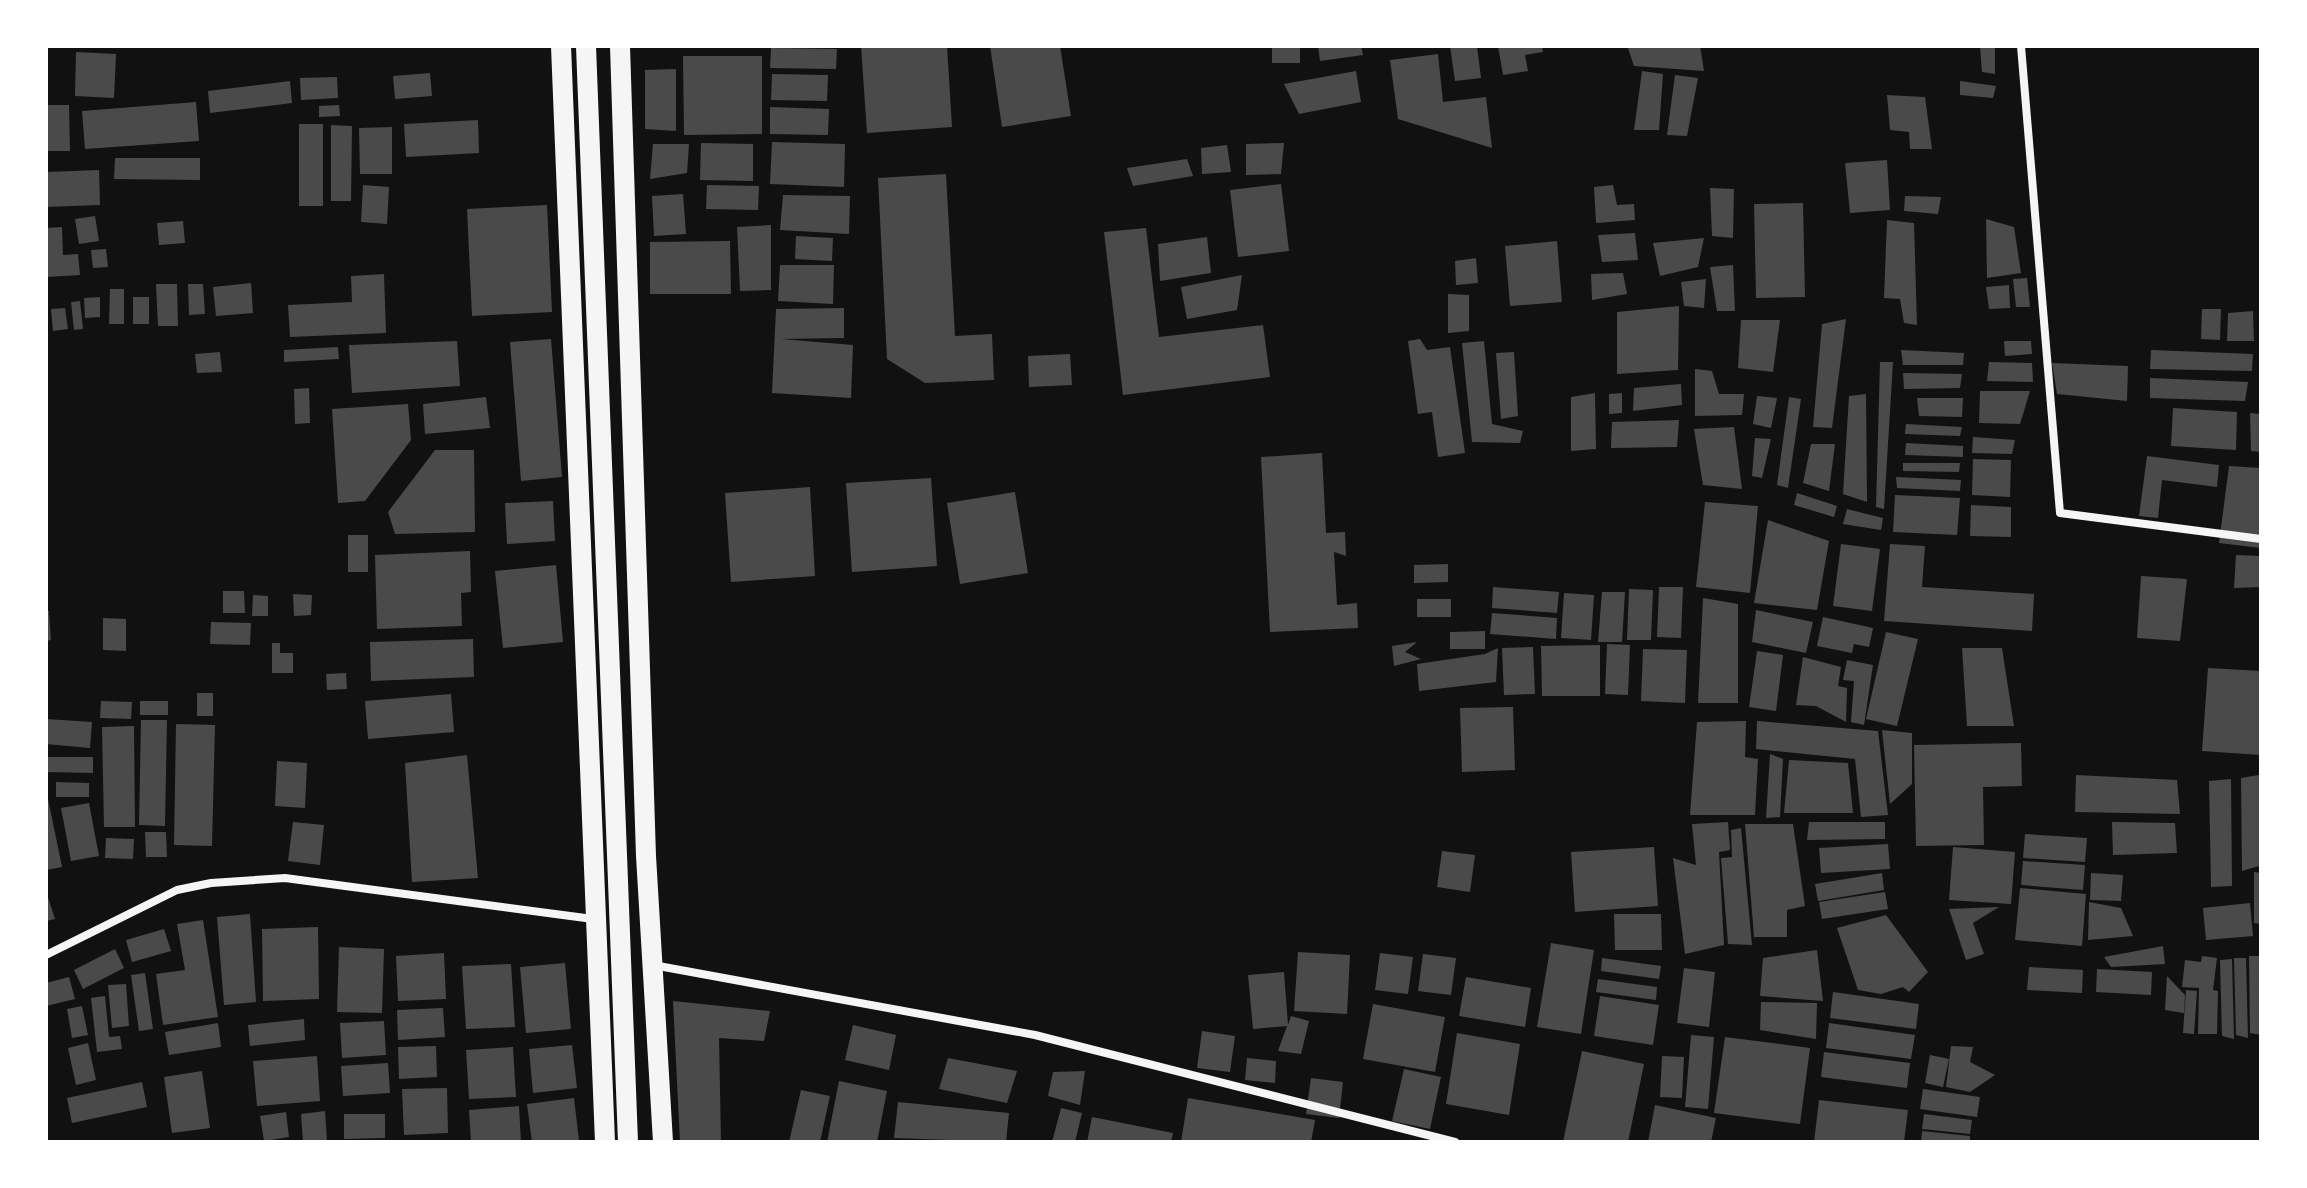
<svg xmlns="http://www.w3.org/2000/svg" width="2307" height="1188" font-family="'Crimson Pro',serif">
<rect width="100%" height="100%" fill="#111"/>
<path fill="#4a4a4a" d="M 861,46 L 947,46 L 952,127 L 867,133 Z
M 990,46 L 1060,46 L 1071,116 L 1002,127 Z
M 1272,46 L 1300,46 L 1300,63 L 1272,63 Z
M 1318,46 L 1361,46 L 1363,55 L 1320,61 Z
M 1450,46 L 1477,46 L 1481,78 L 1455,81 Z
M 1498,46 L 1542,46 L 1543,52 L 1525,55 L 1528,71 L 1503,75 Z
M 1642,46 L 1700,46 L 1704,71 L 1634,66 L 1628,48 Z
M 1980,46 L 1995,46 L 1995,74 L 1982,72 Z
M 771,48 L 837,49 L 836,69 L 770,68 Z
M 76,52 L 116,54 L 114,98 L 75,96 Z
M 1438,54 L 1443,102 L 1486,97 L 1492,148 L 1398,119 L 1390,60 Z
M 683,56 L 762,56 L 762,134 L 684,135 Z
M 676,69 L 676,131 L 645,129 L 645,70 Z
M 1356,71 L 1361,102 L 1299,114 L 1284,84 Z
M 1642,71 L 1663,74 L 1659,130 L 1634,130 Z
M 430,73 L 432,96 L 395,99 L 393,76 Z
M 772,74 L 828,75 L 827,101 L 771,100 Z
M 1675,75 L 1698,78 L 1687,136 L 1667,135 Z
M 337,77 L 338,98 L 301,100 L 300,78 Z
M 290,81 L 292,103 L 210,113 L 208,91 Z
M 1960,81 L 1996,86 L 1993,98 L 1960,95 Z
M 1887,95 L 1925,97 L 1932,149 L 1910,149 L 1909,132 L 1890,130 Z
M 196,102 L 199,141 L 85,149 L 82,111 Z
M 46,105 L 69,105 L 70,151 L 47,151 Z
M 339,105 L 340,116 L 319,117 L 319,106 Z
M 770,107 L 829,109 L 828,135 L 770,134 Z
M 478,120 L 479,153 L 406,157 L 404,124 Z
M 299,124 L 323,124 L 323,206 L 299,206 Z
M 331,125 L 352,126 L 351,201 L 331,201 Z
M 392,127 L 392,174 L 360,174 L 359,128 Z
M 772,142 L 845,144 L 844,187 L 770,184 Z
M 701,143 L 753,144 L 753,181 L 700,180 Z
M 1284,143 L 1281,174 L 1246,175 L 1246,144 Z
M 653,144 L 689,144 L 687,173 L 650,179 Z
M 1227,145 L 1231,172 L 1202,174 L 1201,148 Z
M 115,158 L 200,158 L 200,180 L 114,179 Z
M 1187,159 L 1193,176 L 1133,186 L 1127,168 Z
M 1887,160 L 1890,210 L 1850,213 L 1845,163 Z
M 99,170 L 100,205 L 46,207 L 46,172 Z
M 946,174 L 955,336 L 992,334 L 994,380 L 925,383 L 887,359 L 878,178 Z
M 1281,184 L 1289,251 L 1238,257 L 1230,190 Z
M 363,185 L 389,187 L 387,224 L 361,222 Z
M 707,185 L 759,186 L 758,210 L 706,209 Z
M 1613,185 L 1617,205 L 1634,204 L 1635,220 L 1596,223 L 1594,187 Z
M 1710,188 L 1734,189 L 1733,238 L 1712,236 Z
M 683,194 L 686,234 L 654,236 L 652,196 Z
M 783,195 L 850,196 L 849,234 L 780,230 Z
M 1905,196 L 1941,197 L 1938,214 L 1904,211 Z
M 1803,203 L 1805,297 L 1756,298 L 1754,204 Z
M 547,205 L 552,312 L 472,316 L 467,209 Z
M 95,216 L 99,241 L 79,244 L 75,219 Z
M 1986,219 L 2014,227 L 2021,273 L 1987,278 Z
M 1887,220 L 1914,223 L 1917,325 L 1904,323 L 1900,299 L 1884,298 Z
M 183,221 L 185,243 L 159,245 L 157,223 Z
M 771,225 L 771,290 L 740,291 L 737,227 Z
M 62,227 L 63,255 L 78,254 L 80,275 L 46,277 L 46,228 Z
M 1146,228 L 1159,337 L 1263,325 L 1270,377 L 1123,395 L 1104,232 Z
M 1635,233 L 1638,260 L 1602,262 L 1598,235 Z
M 796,236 L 833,238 L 832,261 L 795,259 Z
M 1207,237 L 1211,273 L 1160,281 L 1158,244 Z
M 1704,238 L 1698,267 L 1660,276 L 1653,243 Z
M 730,241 L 731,294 L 650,294 L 650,242 Z
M 1557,241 L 1562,302 L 1510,306 L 1505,246 Z
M 106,249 L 108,267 L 93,268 L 91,250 Z
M 1476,258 L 1478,283 L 1456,285 L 1455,261 Z
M 780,265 L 834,265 L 833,304 L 778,301 Z
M 1733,265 L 1735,311 L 1717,311 L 1710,267 Z
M 1623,273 L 1627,294 L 1592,300 L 1591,274 Z
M 384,274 L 386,333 L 290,337 L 288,305 L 352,302 L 351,276 Z
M 1242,275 L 1237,310 L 1187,319 L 1181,287 Z
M 2027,278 L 2030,307 L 2016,307 L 2013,279 Z
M 1706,279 L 1704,308 L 1684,306 L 1681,282 Z
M 251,283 L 253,313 L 216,316 L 213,287 Z
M 156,284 L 177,284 L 178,326 L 158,326 Z
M 188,284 L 203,284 L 205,314 L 189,315 Z
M 2009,285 L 2010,308 L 1989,309 L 1986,287 Z
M 110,289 L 124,289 L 124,324 L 109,324 Z
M 1448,294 L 1469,295 L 1469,331 L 1448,333 Z
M 100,297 L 100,317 L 85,318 L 84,298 Z
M 133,297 L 149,297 L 149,324 L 133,324 Z
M 80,301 L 83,329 L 74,330 L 71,302 Z
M 1679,306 L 1678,370 L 1617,374 L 1617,312 Z
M 65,308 L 68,329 L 53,331 L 51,309 Z
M 844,308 L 844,338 L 781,339 L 853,345 L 851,398 L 772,393 L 776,309 Z
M 2202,309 L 2221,309 L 2220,340 L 2201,339 Z
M 2253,311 L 2254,341 L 2227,341 L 2228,313 Z
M 1846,319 L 1832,428 L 1813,427 L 1822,324 Z
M 1741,320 L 1780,320 L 1773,372 L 1738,368 Z
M 551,339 L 562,477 L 521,481 L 510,342 Z
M 1420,339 L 1427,350 L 1450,347 L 1465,453 L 1438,457 L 1432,412 L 1418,414 L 1408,341 Z
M 457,341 L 460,386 L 352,393 L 349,345 Z
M 1484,341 L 1492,424 L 1523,431 L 1520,443 L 1472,442 L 1462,343 Z
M 2004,341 L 2031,341 L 2032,354 L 2005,356 Z
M 338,347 L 339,359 L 284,362 L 284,350 Z
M 1901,350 L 1964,353 L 1963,365 L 1903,365 Z
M 2151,350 L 2253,354 L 2252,371 L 2150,369 Z
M 220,352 L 222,372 L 197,373 L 195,354 Z
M 1514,352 L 1518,416 L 1501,419 L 1496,353 Z
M 1070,354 L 1072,385 L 1029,387 L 1028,356 Z
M 1880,362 L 1893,362 L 1884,509 L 1876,507 Z
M 1989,362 L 2032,363 L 2033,382 L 1987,381 Z
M 2052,363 L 2128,366 L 2127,401 L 2057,394 Z
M 1695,369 L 1712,371 L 1719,394 L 1744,394 L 1742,415 L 1695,416 Z
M 1903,373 L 1962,374 L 1960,388 L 1904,389 Z
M 2150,378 L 2248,382 L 2245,401 L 2150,398 Z
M 1681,384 L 1682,405 L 1633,411 L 1634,388 Z
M 309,388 L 310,423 L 295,424 L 294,389 Z
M 1980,391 L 2030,391 L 2020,424 L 1979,423 Z
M 1595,393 L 1596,449 L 1571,451 L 1571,397 Z
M 1622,393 L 1622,413 L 1609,414 L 1609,394 Z
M 1866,394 L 1867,502 L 1843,494 L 1849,396 Z
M 1757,396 L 1777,398 L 1771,428 L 1753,424 Z
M 486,397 L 490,428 L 425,434 L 423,404 Z
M 1789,397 L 1801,399 L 1788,488 L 1777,485 Z
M 1917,398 L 1963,398 L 1962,417 L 1919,416 Z
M 408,404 L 411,440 L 365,501 L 338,503 L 332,409 Z
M 2173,408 L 2237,412 L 2236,450 L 2171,446 Z
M 2250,413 L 2261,414 L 2261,452 L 2251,451 Z
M 1679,420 L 1677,447 L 1611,448 L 1612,422 Z
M 1906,424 L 1962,427 L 1960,436 L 1905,434 Z
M 1734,427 L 1742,489 L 1703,485 L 1694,429 Z
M 1973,437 L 2015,440 L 2012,454 L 1972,453 Z
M 1755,438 L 1771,439 L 1762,478 L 1752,476 Z
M 1906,443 L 1963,446 L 1963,457 L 1905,455 Z
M 1811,444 L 1835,444 L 1829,491 L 1803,483 Z
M 435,450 L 474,450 L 475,532 L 395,534 L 388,512 Z
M 1322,453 L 1326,533 L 1345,532 L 1346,556 L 1334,552 L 1337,605 L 1357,603 L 1358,628 L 1270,632 L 1261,457 Z
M 2147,456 L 2219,465 L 2217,487 L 2162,480 L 2158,518 L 2139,516 Z
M 1973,459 L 2011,460 L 2010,497 L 1972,495 Z
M 1903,463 L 1960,463 L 1959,472 L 1903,471 Z
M 2229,466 L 2261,468 L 2261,548 L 2219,543 Z
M 1896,477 L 1961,480 L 1960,491 L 1897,488 Z
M 931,478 L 937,566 L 852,572 L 846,483 Z
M 810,487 L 815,576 L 731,582 L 725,493 Z
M 1015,492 L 1028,573 L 960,584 L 947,503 Z
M 1797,493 L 1837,506 L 1834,517 L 1794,505 Z
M 1895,495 L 1960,498 L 1957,535 L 1893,532 Z
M 553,501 L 555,541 L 507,544 L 505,503 Z
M 1705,502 L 1758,506 L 1750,593 L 1696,587 Z
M 1971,505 L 2011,507 L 2011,537 L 1970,536 Z
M 1847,509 L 1883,518 L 1881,530 L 1843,524 Z
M 1768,520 L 1829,541 L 1817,610 L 1754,603 Z
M 348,535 L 368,535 L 368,572 L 348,572 Z
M 1841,544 L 1880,549 L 1872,611 L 1833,606 Z
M 1890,544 L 1925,546 L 1922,587 L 2034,594 L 2032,631 L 1884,621 Z
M 470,551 L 471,592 L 461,593 L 462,626 L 377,629 L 375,555 Z
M 2236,555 L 2261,556 L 2261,587 L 2234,588 Z
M 1448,564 L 1448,582 L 1414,583 L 1414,565 Z
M 556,565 L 563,642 L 503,648 L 495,571 Z
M 2141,576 L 2187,579 L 2180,641 L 2137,638 Z
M 1493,587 L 1559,592 L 1557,613 L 1492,608 Z
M 1659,587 L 1683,587 L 1681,638 L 1657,637 Z
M 1629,589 L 1653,590 L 1651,640 L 1627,640 Z
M 223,591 L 244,591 L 245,613 L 223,613 Z
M 1602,592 L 1625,592 L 1622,642 L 1598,642 Z
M 1564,593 L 1594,595 L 1591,640 L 1561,638 Z
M 293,594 L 312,595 L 311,615 L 294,616 Z
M 253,595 L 268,596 L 268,616 L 252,616 Z
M 1703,598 L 1738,604 L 1738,703 L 1698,703 Z
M 1417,599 L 1451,599 L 1451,617 L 1417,617 Z
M 1756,610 L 1813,622 L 1806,653 L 1752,642 Z
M 46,611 L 49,611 L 51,640 L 46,641 Z
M 1492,613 L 1557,618 L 1556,639 L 1490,634 Z
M 1823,617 L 1873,628 L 1869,647 L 1854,644 L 1852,653 L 1817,646 Z
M 103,618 L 126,619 L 126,651 L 103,650 Z
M 211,622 L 251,623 L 250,645 L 210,644 Z
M 1485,631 L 1485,649 L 1450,649 L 1450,632 Z
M 1886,632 L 1918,639 L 1897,726 L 1866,719 Z
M 473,639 L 474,677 L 371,681 L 370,642 Z
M 1417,642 L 1405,652 L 1421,659 L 1394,666 L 1392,646 Z
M 272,643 L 280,643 L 280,653 L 293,653 L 293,673 L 272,673 Z
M 1607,644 L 1630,645 L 1628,695 L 1605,694 Z
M 1600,645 L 1600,696 L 1542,696 L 1541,646 Z
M 1533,647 L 1535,694 L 1504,695 L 1502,648 Z
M 1498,648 L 1496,682 L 1419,691 L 1417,664 L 1485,654 Z
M 1962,648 L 2002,648 L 2014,726 L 1967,726 Z
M 1643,649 L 1687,650 L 1685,703 L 1641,701 Z
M 1757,651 L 1783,655 L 1776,711 L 1749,707 Z
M 1803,657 L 1841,667 L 1838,686 L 1847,688 L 1846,722 L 1816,706 L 1796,705 Z
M 1847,660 L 1873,665 L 1864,725 L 1851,722 L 1854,681 L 1843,680 Z
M 2208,668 L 2261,671 L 2261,755 L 2202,751 Z
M 346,673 L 347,689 L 327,690 L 326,674 Z
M 197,693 L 213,693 L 213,716 L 197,716 Z
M 451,694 L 454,732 L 368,739 L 365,701 Z
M 101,701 L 132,702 L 131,719 L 100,718 Z
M 140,701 L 168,701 L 168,715 L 140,715 Z
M 1513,707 L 1515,770 L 1462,772 L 1460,708 Z
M 46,719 L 92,722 L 90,748 L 46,744 Z
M 141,720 L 167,720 L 165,826 L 139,825 Z
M 1746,721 L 1745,757 L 1758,759 L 1755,815 L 1690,815 L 1697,722 Z
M 1757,721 L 1878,731 L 1888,815 L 1861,817 L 1855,759 L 1756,749 Z
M 176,724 L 215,725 L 212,846 L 174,845 Z
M 134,726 L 135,827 L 104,827 L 102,727 Z
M 1882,730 L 1912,733 L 1912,784 L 1890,804 Z
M 2021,743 L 2022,786 L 1983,787 L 1984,845 L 1916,846 L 1914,745 Z
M 1770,754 L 1783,759 L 1780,817 L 1766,818 Z
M 467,755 L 478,878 L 412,882 L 405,763 Z
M 46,757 L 93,757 L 93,773 L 46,772 Z
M 1789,760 L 1848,763 L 1853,813 L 1784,813 Z
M 277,761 L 307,763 L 305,808 L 275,806 Z
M 2076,775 L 2177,780 L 2180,814 L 2075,812 Z
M 2259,775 L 2259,866 L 2242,871 L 2241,778 Z
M 2231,779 L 2232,886 L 2211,887 L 2209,781 Z
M 56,782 L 89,783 L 89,797 L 56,797 Z
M 46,789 L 62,867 L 46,870 Z
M 89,803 L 99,856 L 71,861 L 61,808 Z
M 293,822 L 324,825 L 320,865 L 288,861 Z
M 1728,822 L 1730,850 L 1719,852 L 1724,945 L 1685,954 L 1673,858 L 1696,865 L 1692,824 Z
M 1809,822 L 1885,822 L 1885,839 L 1807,840 Z
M 2112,822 L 2175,823 L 2177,853 L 2113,855 Z
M 1745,824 L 1793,824 L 1805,906 L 1787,910 L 1787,937 L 1754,937 Z
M 1741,828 L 1752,945 L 1728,944 L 1721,858 L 1732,857 L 1731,830 Z
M 145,832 L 166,832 L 167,857 L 146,857 Z
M 2025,834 L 2087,838 L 2085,862 L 2023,858 Z
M 106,838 L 134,839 L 133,859 L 105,858 Z
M 1888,844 L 1890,869 L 1821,873 L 1819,848 Z
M 1654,847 L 1658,906 L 1575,912 L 1571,852 Z
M 1953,847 L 2015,852 L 2011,904 L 1949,900 Z
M 1442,851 L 1475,855 L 1470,892 L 1437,887 Z
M 2023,861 L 2085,865 L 2083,890 L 2021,885 Z
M 2254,872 L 2261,873 L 2261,924 L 2254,923 Z
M 1882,873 L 1884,890 L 1818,901 L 1815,884 Z
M 2091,873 L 2123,875 L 2121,901 L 2090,900 Z
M 2020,888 L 2086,894 L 2082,946 L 2015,940 Z
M 46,891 L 55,919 L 46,921 Z
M 1885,892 L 1888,909 L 1822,919 L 1819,902 Z
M 2089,902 L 2121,908 L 2133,936 L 2088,940 Z
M 2250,903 L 2253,936 L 2206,940 L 2203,908 Z
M 1999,907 L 1973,923 L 1984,954 L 1966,960 L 1949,909 Z
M 250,914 L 256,1002 L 224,1005 L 217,917 Z
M 1614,914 L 1661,914 L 1662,950 L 1615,950 Z
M 1886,915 L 1928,972 L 1909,992 L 1903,987 L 1881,994 L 1858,990 L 1837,928 Z
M 203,920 L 218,1017 L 163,1025 L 156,974 L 185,970 L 177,924 Z
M 318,927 L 319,999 L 263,1001 L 262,929 Z
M 164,929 L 171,951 L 132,962 L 126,940 Z
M 1551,943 L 1594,950 L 1581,1034 L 1537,1027 Z
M 2163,946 L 2165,964 L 2111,967 L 2104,957 Z
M 339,947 L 384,949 L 382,1013 L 337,1012 Z
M 115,949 L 124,968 L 83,989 L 74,970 Z
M 1817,950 L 1823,1001 L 1760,996 L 1763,958 Z
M 1298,952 L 1350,955 L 1347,1014 L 1294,1011 Z
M 444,953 L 446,999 L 398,1001 L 396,956 Z
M 1380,953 L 1413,957 L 1408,994 L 1375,990 Z
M 1423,954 L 1456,958 L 1451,995 L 1418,991 Z
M 2202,956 L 2217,958 L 2213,990 L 2218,991 L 2217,1034 L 2198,1034 L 2199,988 L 2182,987 L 2185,960 L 2201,962 Z
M 2249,956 L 2261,956 L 2261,1035 L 2250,1033 Z
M 1602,958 L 1661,966 L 1659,979 L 1601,971 Z
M 2234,958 L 2246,958 L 2248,1038 L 2236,1035 Z
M 2232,959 L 2234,1039 L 2222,1036 L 2220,960 Z
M 565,963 L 571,1029 L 526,1033 L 520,967 Z
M 511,964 L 515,1027 L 466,1029 L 462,966 Z
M 2029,967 L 2083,970 L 2082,993 L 2027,990 Z
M 1684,968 L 1715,972 L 1709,1027 L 1677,1023 Z
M 2097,969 L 2152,972 L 2151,995 L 2096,992 Z
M 1284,972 L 1288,1025 L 1291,1016 L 1309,1021 L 1301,1054 L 1278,1051 L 1287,1026 L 1253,1029 L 1248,975 Z
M 145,973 L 153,1029 L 139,1031 L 131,975 Z
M 2167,976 L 2185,995 L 2184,1013 L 2165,1010 Z
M 69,977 L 75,999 L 46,1006 L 46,983 Z
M 1466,977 L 1531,988 L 1525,1027 L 1459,1016 Z
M 1598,979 L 1657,987 L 1656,1000 L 1596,992 Z
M 126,984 L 129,1026 L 112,1028 L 108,985 Z
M 2186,990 L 2197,991 L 2194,1034 L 2183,1033 Z
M 1833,992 L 1919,1004 L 1916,1029 L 1830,1018 Z
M 105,996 L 109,1037 L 120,1036 L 122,1049 L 97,1052 L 91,998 Z
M 1600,996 L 1659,1005 L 1653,1045 L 1594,1036 Z
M 673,1001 L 770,1011 L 764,1041 L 719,1038 L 721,1142 L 680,1142 Z
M 1761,1002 L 1817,1003 L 1816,1039 L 1760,1030 Z
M 1373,1004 L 1445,1017 L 1435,1072 L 1363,1059 Z
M 82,1006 L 88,1035 L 72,1038 L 67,1009 Z
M 443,1008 L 445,1037 L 398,1040 L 397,1010 Z
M 304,1019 L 305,1040 L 250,1046 L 248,1025 Z
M 384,1021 L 386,1055 L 342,1058 L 340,1023 Z
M 218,1023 L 221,1047 L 169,1055 L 165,1032 Z
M 1829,1023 L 1915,1035 L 1911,1059 L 1826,1048 Z
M 853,1025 L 896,1035 L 889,1070 L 845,1060 Z
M 1202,1031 L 1235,1036 L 1230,1072 L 1197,1068 Z
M 1457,1033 L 1520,1044 L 1509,1115 L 1446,1104 Z
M 1691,1035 L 1714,1037 L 1708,1109 L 1685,1107 Z
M 1725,1037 L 1810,1048 L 1800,1124 L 1714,1113 Z
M 88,1043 L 96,1080 L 76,1085 L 68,1048 Z
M 572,1045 L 577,1088 L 533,1093 L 529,1049 Z
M 436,1046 L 437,1077 L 399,1079 L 398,1047 Z
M 1951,1046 L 1973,1047 L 1970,1062 L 1995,1075 L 1970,1092 L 1946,1087 Z
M 513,1047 L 516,1097 L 469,1099 L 466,1050 Z
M 1582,1051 L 1644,1064 L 1628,1142 L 1563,1142 Z
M 1824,1052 L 1910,1063 L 1907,1088 L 1821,1077 Z
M 1930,1055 L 1949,1059 L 1943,1087 L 1925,1083 Z
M 317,1056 L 320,1101 L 257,1106 L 253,1061 Z
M 1662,1056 L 1684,1057 L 1682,1098 L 1660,1097 Z
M 948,1058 L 1017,1071 L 1007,1103 L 939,1089 Z
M 1247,1058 L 1276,1061 L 1275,1083 L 1245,1080 Z
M 388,1063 L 390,1093 L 343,1096 L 341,1066 Z
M 1404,1069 L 1441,1077 L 1430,1129 L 1392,1121 Z
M 202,1071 L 210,1128 L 172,1133 L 164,1077 Z
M 1085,1071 L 1080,1105 L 1048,1096 L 1053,1072 Z
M 1311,1078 L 1343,1082 L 1339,1118 L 1306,1114 Z
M 839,1081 L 887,1091 L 877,1142 L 827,1142 Z
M 142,1082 L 147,1107 L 72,1123 L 67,1098 Z
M 447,1088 L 448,1133 L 404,1135 L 402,1089 Z
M 1923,1089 L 1980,1097 L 1977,1117 L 1920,1109 Z
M 801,1090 L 830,1096 L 820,1142 L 789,1142 Z
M 574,1098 L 579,1141 L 532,1142 L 527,1104 Z
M 1188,1098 L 1315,1120 L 1311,1142 L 1181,1142 Z
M 1819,1100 L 1908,1110 L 1904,1142 L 1814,1142 Z
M 898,1102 L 1009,1113 L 1006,1142 L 894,1138 Z
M 1655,1105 L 1716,1118 L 1711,1142 L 1648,1142 Z
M 519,1106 L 521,1142 L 471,1142 L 469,1110 Z
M 1061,1108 L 1082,1113 L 1075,1142 L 1052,1142 Z
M 325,1111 L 327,1141 L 303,1142 L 301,1114 Z
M 286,1112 L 289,1137 L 264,1141 L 260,1116 Z
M 344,1114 L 385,1114 L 385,1138 L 344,1139 Z
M 1924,1114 L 1972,1120 L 1970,1134 L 1922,1129 Z
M 1092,1117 L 1173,1133 L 1171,1142 L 1087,1142 Z
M 1922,1131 L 1970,1136 L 1970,1142 L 1921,1142 Z"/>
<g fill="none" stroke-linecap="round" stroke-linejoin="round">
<path stroke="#f5f5f5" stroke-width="8" d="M 2021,46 L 2060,513 L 2261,539
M 46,955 L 177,890 L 211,883 L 285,878 L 593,919
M 653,965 L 1035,1035 L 1455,1142"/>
<path stroke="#f5f5f5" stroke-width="20" d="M 561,46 L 605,1142
M 586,46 L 628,1142
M 620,46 L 646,856 L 663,1142"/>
</g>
<rect width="2307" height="1188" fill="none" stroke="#ffffff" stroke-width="96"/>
</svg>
